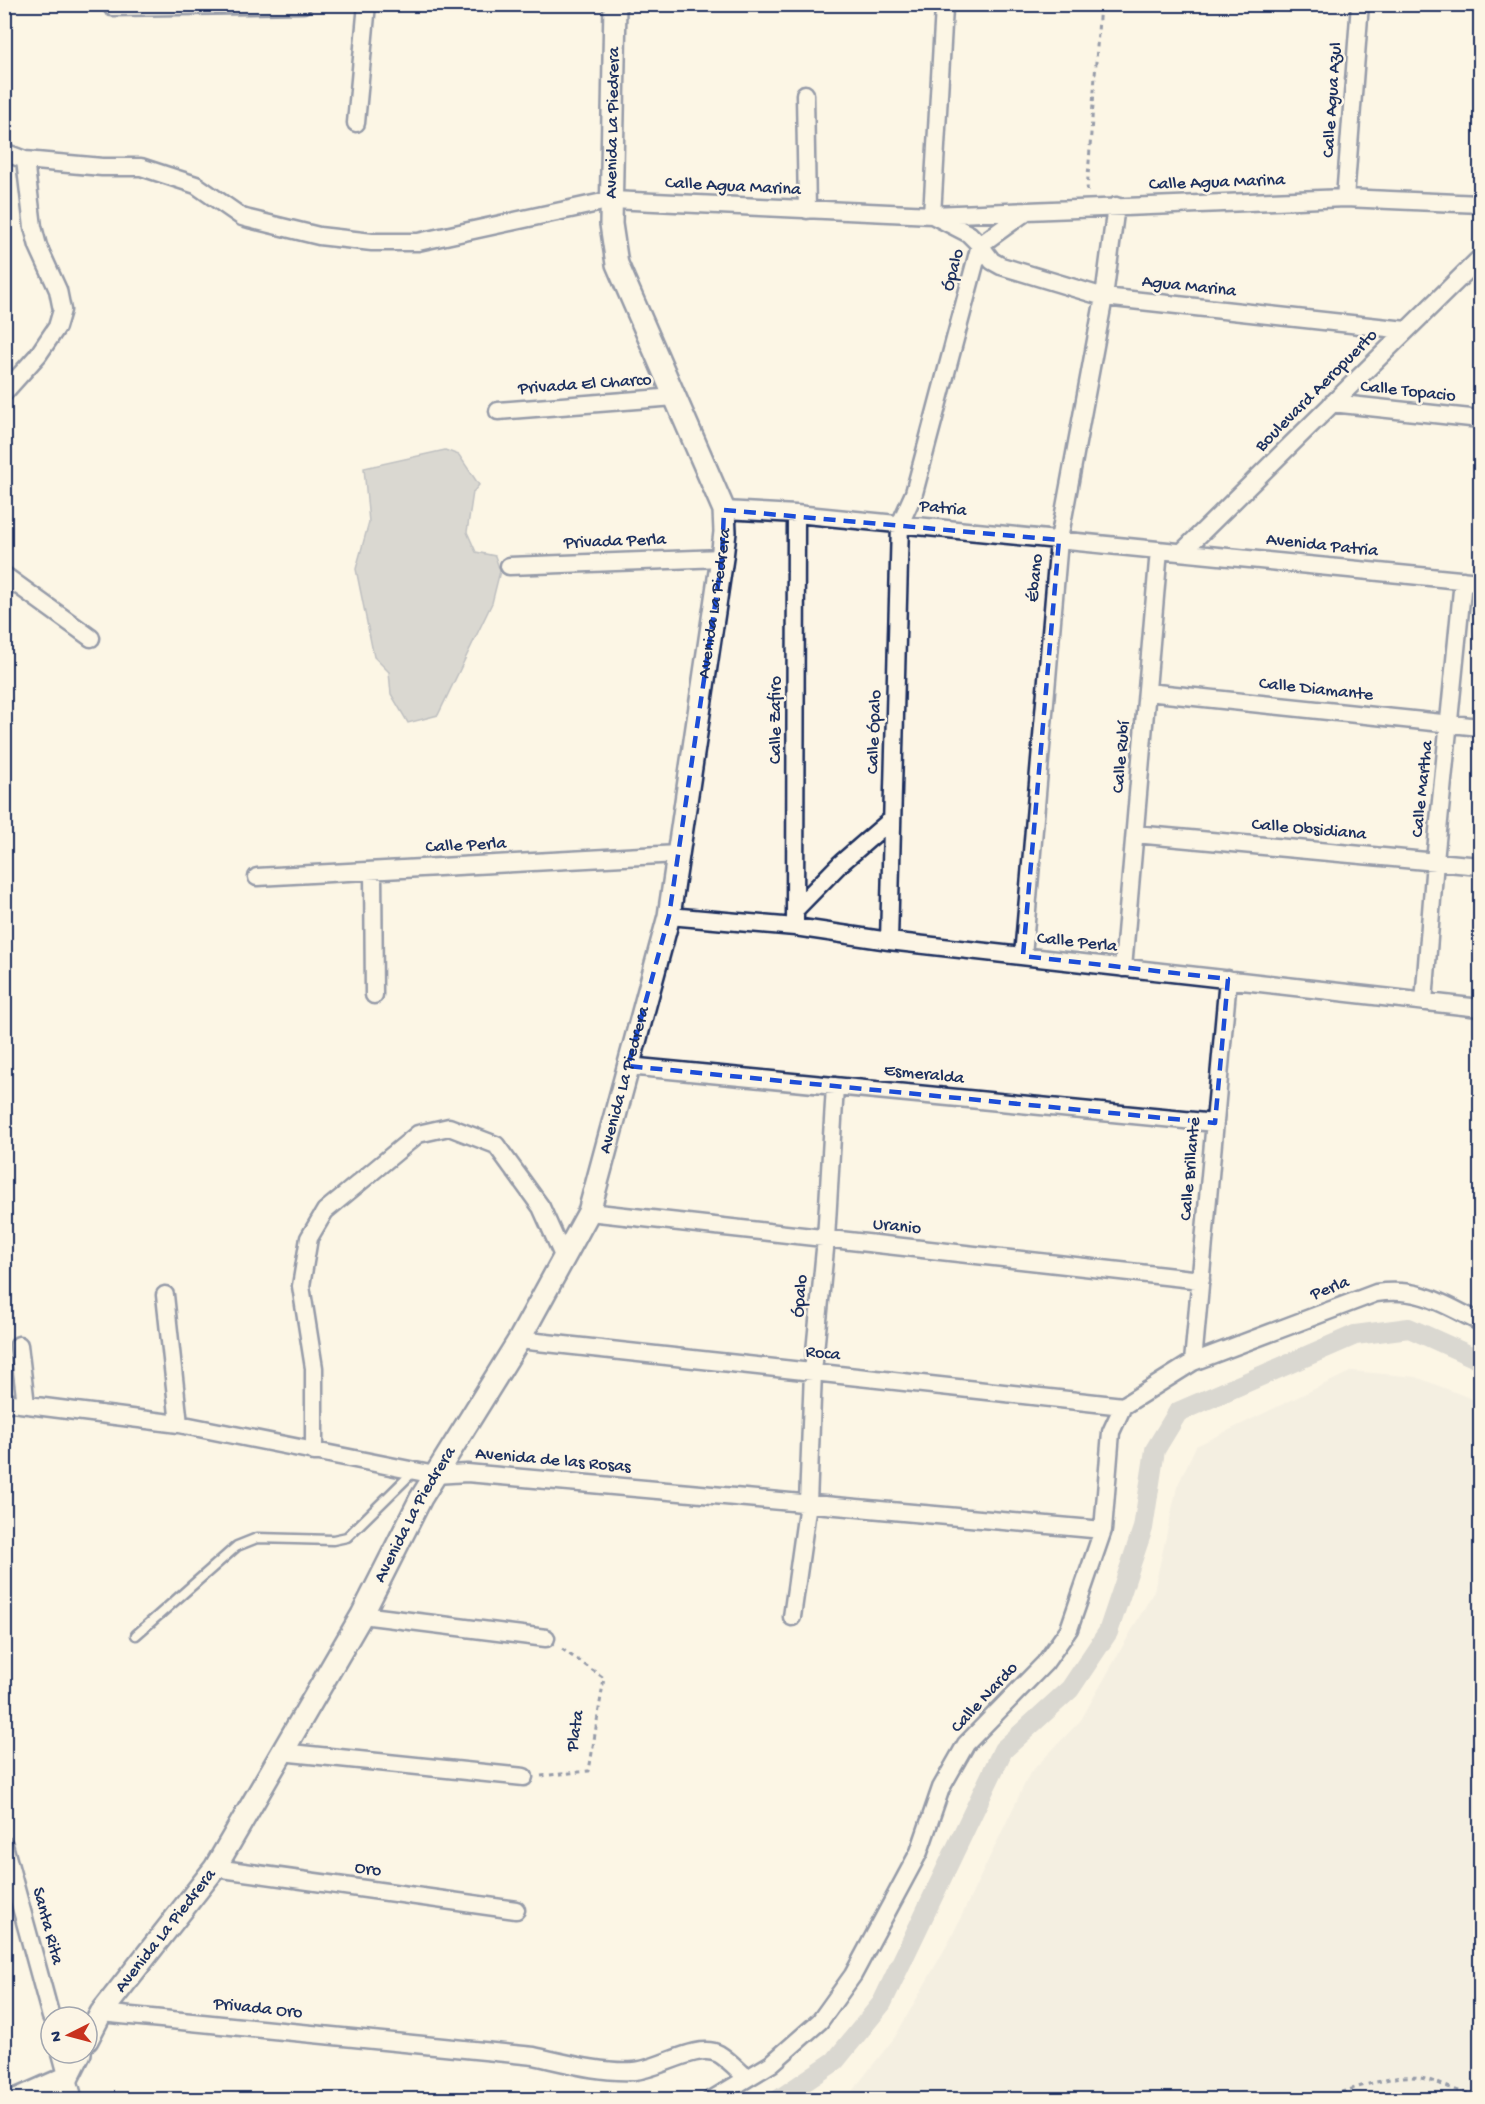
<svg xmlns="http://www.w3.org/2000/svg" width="1485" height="2104" font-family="'Gochi Hand',sans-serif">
<rect width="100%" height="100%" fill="#fcf5e5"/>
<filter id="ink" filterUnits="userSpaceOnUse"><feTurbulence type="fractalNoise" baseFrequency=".0167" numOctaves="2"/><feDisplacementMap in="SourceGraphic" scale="12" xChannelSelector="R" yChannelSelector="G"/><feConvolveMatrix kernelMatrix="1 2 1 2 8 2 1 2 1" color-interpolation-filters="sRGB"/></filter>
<g filter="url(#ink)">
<path fill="#ece7dc" d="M 1352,1371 L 1416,1377 L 1480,1402 L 1480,2099 L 846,2099 L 895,2037 L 951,1938 L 1030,1773 L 1081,1720 L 1154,1591 L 1177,1487 L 1196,1446 Z"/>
<path fill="#b2b4b8" stroke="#767f94" stroke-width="1.5" d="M 445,450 L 459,455 L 479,485 L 473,492 L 467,532 L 476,552 L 495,556 L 500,571 L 492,603 L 438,715 L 408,723 L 391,694 L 389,672 L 374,657 L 356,569 L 369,522 L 364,468 Z"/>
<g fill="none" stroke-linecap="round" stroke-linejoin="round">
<path stroke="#b2b4b8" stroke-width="20" d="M 778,2100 L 835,2061 L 882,2003 L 1003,1750 L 1070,1689 L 1108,1632 L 1143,1528 L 1155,1450 L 1178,1412 L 1355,1335 L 1409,1328 L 1480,1360"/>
<defs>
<path id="service" d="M 136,1635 L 237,1546 L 257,1538 L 333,1540 L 347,1537 L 413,1472"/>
<path id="minor" d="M 112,7 L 303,4
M 805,94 L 807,210
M 356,123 L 367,4
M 4,152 L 25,160 L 102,167 L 141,167 L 196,185 L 242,217 L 249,219 L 319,236 L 372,242 L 418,242 L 612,200 L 932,215 L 1345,198 L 1480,204
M 1345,198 L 1360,4
M 1027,211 L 980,245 L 992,261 L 1001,266 L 1104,297 L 1406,330
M 4,393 L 38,355 L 57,327 L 62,310 L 58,290 L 38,246 L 33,227 L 25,160
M 1332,403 L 1480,419
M 498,411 L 675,397
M 724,510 L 796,514 L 1480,582
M 1182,552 L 1480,258
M 509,566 L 722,558
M 4,575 L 91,638
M 1147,692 L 1480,727
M 1135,834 L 1480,866
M 373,871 L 374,995
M 257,877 L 678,854
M 795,910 L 840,864 L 892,819
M 669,916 L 795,927 L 889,941 L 1480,1008
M 795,927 L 796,514
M 889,941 L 900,524 L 914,493 L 980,245 L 969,234 L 932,215 L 944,8
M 1023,956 L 1059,540 L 1104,297 L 1116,206
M 1123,968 L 1159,550
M 1424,1002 L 1435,861 L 1463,580
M 628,1066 L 1215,1123
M 589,1212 L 1201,1280
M 165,1295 L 179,1424
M 519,1340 L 1123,1406
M 19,1345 L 26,1405
M 1193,1362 L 1228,979
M 4,1402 L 179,1424 L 435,1475 L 467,1473 L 1103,1530
M 314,1452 L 314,1368 L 301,1286 L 309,1238 L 325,1211 L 418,1134 L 449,1127 L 496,1145 L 541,1207 L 564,1258
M 362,1615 L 546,1638
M 792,1617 L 808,1503 L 813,1372 L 826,1239 L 835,1086
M 281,1752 L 524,1777
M 4,1845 L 51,2017
M 215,1868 L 516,1910
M 101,2013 L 534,2056 C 566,2063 601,2073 634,2071 C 658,2070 697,2042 719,2054 C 729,2060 738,2070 747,2078
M 61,2053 L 74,2100
M 711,2100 L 771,2064 L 820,2021 L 853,1975 L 919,1852 L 941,1788 L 966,1744 L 1045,1663 L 1069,1629 L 1103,1530 L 1111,1432 L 1123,1406 L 1193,1362 L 1376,1293 C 1421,1287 1442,1304 1480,1322"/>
<g id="tertiary">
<path id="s1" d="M 87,2040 L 101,2013 L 215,1868 L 362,1615 L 421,1498 L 519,1340 L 589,1212 L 669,916 L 722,558 L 725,532 L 724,510 L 617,264 L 611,224 L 615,4"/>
<path d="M 16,2100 L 68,2077 L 80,2053"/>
</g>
</defs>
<use href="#service" stroke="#1b2f5e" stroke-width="13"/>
<use href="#minor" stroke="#1b2f5e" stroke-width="21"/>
<use href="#tertiary" stroke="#1b2f5e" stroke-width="26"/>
<path stroke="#1b2f5e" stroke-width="3" stroke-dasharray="4.5 4.5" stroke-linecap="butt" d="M 1087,191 L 1100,4
M 541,1776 L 589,1771 L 604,1678 L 559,1647
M 1316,2100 C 1340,2093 1390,2075 1412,2077 C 1437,2078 1455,2095 1480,2094"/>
<use href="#service" stroke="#fcf5e5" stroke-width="8"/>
<use href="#minor" stroke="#fcf5e5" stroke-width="16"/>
<use href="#tertiary" stroke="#fcf5e5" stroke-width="21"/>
</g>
</g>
<path d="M0 0H1485V2104H0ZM 724,510 L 1059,540 L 1023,956 L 1228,979 L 1215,1123 L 628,1066 L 669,916 L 722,558 Z" fill="#fcf5e5" fill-opacity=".55" fill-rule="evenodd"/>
<path fill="none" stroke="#1d4ed8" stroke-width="4.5" stroke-dasharray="12 8" stroke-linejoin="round" d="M 724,510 L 1059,540 L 1023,956 L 1228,979 L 1215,1123 L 628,1066 L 669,916 L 722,558 Z"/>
<g text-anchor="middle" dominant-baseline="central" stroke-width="5" stroke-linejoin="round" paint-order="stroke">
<g font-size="18" fill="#1b2f5e" stroke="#fcf5e5">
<text transform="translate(1333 100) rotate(-86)">Calle Agua Azul</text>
<text stroke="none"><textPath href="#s1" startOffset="2097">Avenida La Piedrera</textPath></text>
<text transform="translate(1217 183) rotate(-2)">Calle Agua Marina</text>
<text transform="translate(733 187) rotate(3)">Calle Agua Marina</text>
<text transform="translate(954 270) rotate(-75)">Ópalo</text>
<text transform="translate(1189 287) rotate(6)">Agua Marina</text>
<text transform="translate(585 385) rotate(-4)">Privada El Charco</text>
<text transform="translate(1317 391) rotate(-45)">Boulevard Aeropuerto</text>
<text transform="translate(1408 392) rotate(6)">Calle Topacio</text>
<text transform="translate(943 509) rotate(6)">Patria</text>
<text transform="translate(615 542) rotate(-2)">Privada Perla</text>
<text transform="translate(1322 546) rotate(6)">Avenida Patria</text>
<text transform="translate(1036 578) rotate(-85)">Ébano</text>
<text stroke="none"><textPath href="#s1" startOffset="1593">Avenida La Piedrera</textPath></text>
<text transform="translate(1316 690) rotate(6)">Calle Diamante</text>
<text transform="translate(776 720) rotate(-90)">Calle Zafiro</text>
<text transform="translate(875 732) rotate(-88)">Calle Ópalo</text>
<text transform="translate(1122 757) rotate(-85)">Calle Rubí</text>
<text transform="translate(1423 789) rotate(-84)">Calle Martha</text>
<text transform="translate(1309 830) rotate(5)">Calle Obsidiana</text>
<text transform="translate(466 846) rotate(-3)">Calle Perla</text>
<text transform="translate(1077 943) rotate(6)">Calle Perla</text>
<text transform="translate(924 1075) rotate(6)">Esmeralda</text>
<text stroke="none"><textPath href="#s1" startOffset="1107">Avenida La Piedrera</textPath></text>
<text transform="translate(1191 1169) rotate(-85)">Calle Brillante</text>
<text transform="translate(897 1227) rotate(6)">Uranio</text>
<text transform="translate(1330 1289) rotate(-21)">Perla</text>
<text transform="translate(801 1296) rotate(-85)">Ópalo</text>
<text transform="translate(823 1354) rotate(6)">Roca</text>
<text transform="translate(553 1461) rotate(5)">Avenida de las Rosas</text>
<text stroke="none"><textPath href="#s1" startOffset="621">Avenida La Piedrera</textPath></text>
<text transform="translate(985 1698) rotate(-47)">Calle Nardo</text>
<text transform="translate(576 1731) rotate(-81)">Plata</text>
<text transform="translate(368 1870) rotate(8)">Oro</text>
<text transform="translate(47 1926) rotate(75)">Santa Rita</text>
<text stroke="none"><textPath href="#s1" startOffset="135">Avenida La Piedrera</textPath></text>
<text transform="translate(258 2009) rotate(6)">Privada Oro</text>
</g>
</g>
<rect width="1485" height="2104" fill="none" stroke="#fcf5e5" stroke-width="24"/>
<rect x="12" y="12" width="1461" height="2080" fill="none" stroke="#1b2f5e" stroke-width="2" filter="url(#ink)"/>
<g transform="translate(69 2035) rotate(264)"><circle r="28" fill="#fcf5e5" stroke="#a2a6af" stroke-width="1.5"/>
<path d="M0-4.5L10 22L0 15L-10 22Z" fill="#c8321e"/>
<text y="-9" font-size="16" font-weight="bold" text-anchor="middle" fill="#1b2f5e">N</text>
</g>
</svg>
